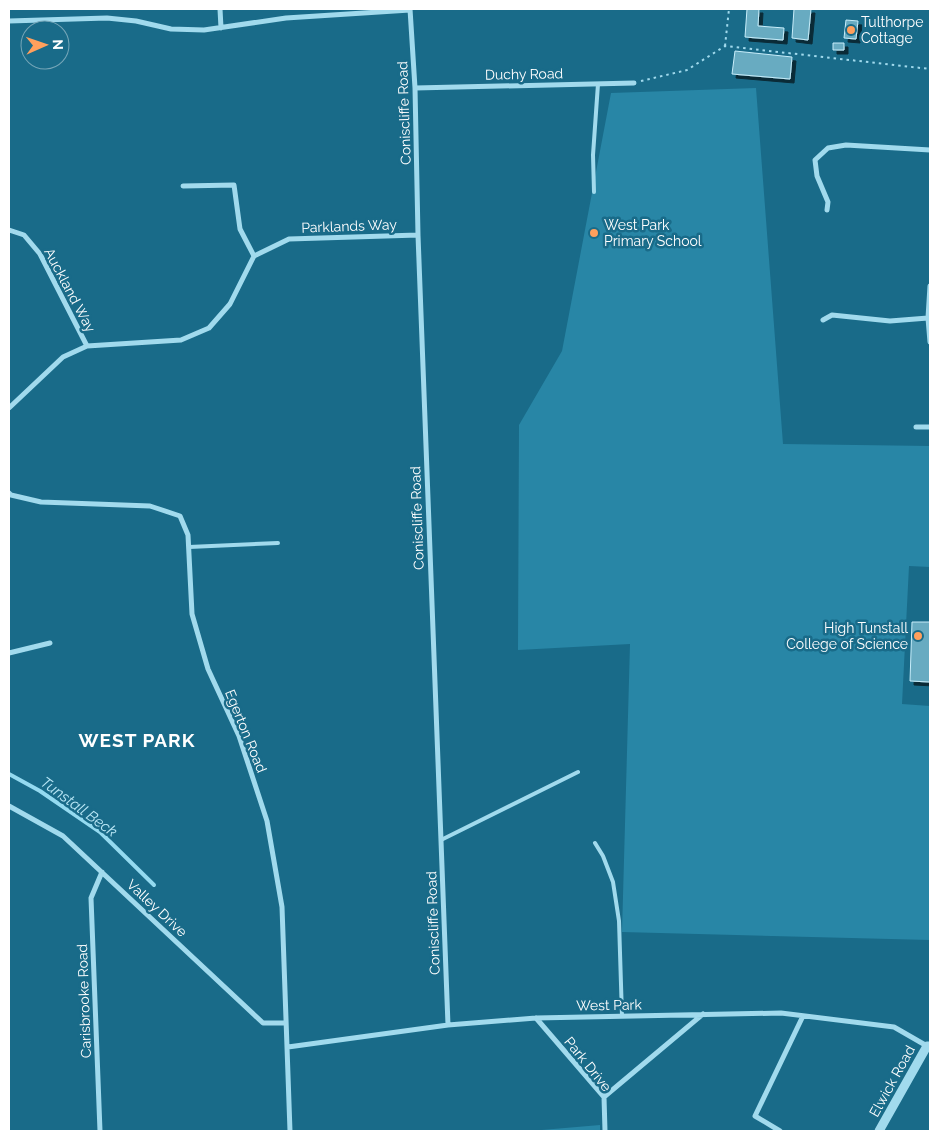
<svg xmlns="http://www.w3.org/2000/svg" width="939" height="1140" font-family="Raleway,sans-serif">
<defs>
<filter id="shadow"><feDropShadow dx="4" dy="4" stdDeviation="0" flood-color="#0009"/></filter>
</defs>
<rect width="100%" height="100%" fill="#196b89"/>
<path fill="#2886a6" d="M 756,88 L 783,444 L 930,446 L 930,567 L 909,566 L 902,704 L 930,706 L 930,940 L 622,932 L 630,644 L 518,650 L 519,425 L 562,351 L 611,93 Z
M 600,1125 L 600,1131 L 530,1131 Z"/>
<g fill="none" stroke-linecap="round" stroke-linejoin="round">
<path stroke="#94daf0" stroke-width="4" d="M 9,774 L 40,791 L 100,832 L 154,885"/>
</g>
<path fill="#68abc1" stroke="#c7edfa" filter="url(#shadow)" d="M 747,9 L 759,9 L 758,26 L 784,28 L 783,40 L 745,37 Z
M 794,9 L 811,9 L 808,40 L 792,38 Z
M 846,20 L 858,21 L 856,39 L 844,38 Z
M 833,43 L 844,43 L 844,50 L 833,50 Z
M 735,51 L 792,57 L 790,79 L 732,74 Z
M 912,622 L 930,622 L 930,682 L 910,681 Z"/>
<g fill="none" stroke-linecap="round" stroke-linejoin="round">
<path stroke="#a1daed" stroke-width="2" stroke-dasharray="2.5 4" stroke-linecap="butt" d="M 725,46 L 729,9
M 641,81 L 687,70 L 725,46 L 930,69"/>
<path stroke="#a1daed" stroke-width="4" d="M 594,192 L 593,155 L 598,84
M 189,547 L 278,543
M 441,840 L 578,772
M 595,843 L 603,856 L 613,882 L 619,921 L 622,1016"/>
<path stroke="#a1daed" stroke-width="5" d="M 220,9 L 221,28
M 410,9 L 415,88 L 418,235 L 448,1025
M 9,21 L 107,18 L 136,21 L 171,29 L 204,30 L 286,18 L 410,10
M 415,88 L 634,83
M 183,186 L 234,185 L 240,229 L 254,256
M 827,210 L 828,202 L 817,176 L 815,160 L 828,148 L 846,145 L 930,150
M 9,230 L 24,235 L 40,254 L 87,346
M 930,286 L 928,318 L 930,342
M 823,320 L 832,315 L 890,321 L 928,318
M 9,408 L 63,357 L 87,346 L 181,340 L 209,328 L 230,304 L 254,256 L 289,239 L 418,235
M 916,427 L 930,427
M 9,493 L 11,495 L 41,502 L 150,506 L 180,516 L 188,535 L 192,614 L 208,669 L 239,736 L 267,821 L 282,907 L 290,1131
M 9,653 L 50,643
M 9,806 L 63,836 L 263,1023 L 286,1023
M 536,1018 L 604,1097 L 605,1131
M 288,1047 L 448,1025 L 536,1018 L 781,1013 L 894,1027 L 927,1046
M 604,1097 L 703,1014
M 100,1131 L 91,898 L 102,872
M 780,1131 L 755,1116 L 803,1016"/>
<path stroke="#a1daed" stroke-width="9" d="M 879,1131 L 927,1046 L 930,1046"/>
</g>
<g fill="#ffa05d" stroke="#196b89" stroke-width="2">
<circle cx="851" cy="30" r="5"/>
<circle cx="594" cy="233" r="5"/>
<circle cx="918" cy="636" r="5"/>
</g>
<g text-anchor="middle" dominant-baseline="central" stroke-width="5" stroke-linejoin="round" paint-order="stroke">
<g font-size="14" fill="#fff" stroke="#196b89" text-anchor="start">
<text x="861" y="22">Tulthorpe<tspan x="861" dy="16">Cottage</tspan></text>
<text x="604" y="225">West Park<tspan x="604" dy="16">Primary School</tspan></text>
<text x="908" y="628" text-anchor="end">High Tunstall<tspan x="908" dy="16">College of Science</tspan></text>
</g>
<g font-size="14" fill="#fff" stroke="#196b89">
<text transform="translate(524 74) rotate(-1)">Duchy Road</text>
<text transform="translate(404 113) rotate(-92)">Coniscliffe Road</text>
<text transform="translate(349 226) rotate(-2)">Parklands Way</text>
<text transform="translate(70 290) rotate(62)">Auckland Way</text>
<text transform="translate(417 518) rotate(-92)">Coniscliffe Road</text>
<text transform="translate(246 731) rotate(68)">Egerton Road</text>
<text transform="translate(157 908) rotate(43)">Valley Drive</text>
<text transform="translate(433 923) rotate(-92)">Coniscliffe Road</text>
<text transform="translate(84 1001) rotate(-92)">Carisbrooke Road</text>
<text transform="translate(609 1005) rotate(-1)">West Park</text>
<text transform="translate(588 1064) rotate(51)">Park Drive</text>
<text transform="translate(892 1081) rotate(-61)">Elwick Road</text>
</g>
<g font-size="15" font-style="italic" fill="#b9e7f6" stroke="#196b89">
<text transform="translate(79 807) rotate(36)">Tunstall Beck</text>
</g>
<g font-size="19" font-weight="bold" letter-spacing="1" fill="#fff" stroke="#196b89">
<text x="137" y="740">WEST PARK</text>
</g>
</g>
<rect width="939" height="1140" fill="none" stroke="#ffffff" stroke-width="20"/>
<g transform="translate(45 45) rotate(88)"><circle r="24" fill="#196b89" stroke="#75a6b8"/>
<path d="M0-4L9 19L0 12L-9 19Z" fill="#ffa05d"/>
<text y="-8" font-size="14" font-weight="bold" text-anchor="middle" fill="#ffffff">N</text>
</g>
</svg>
